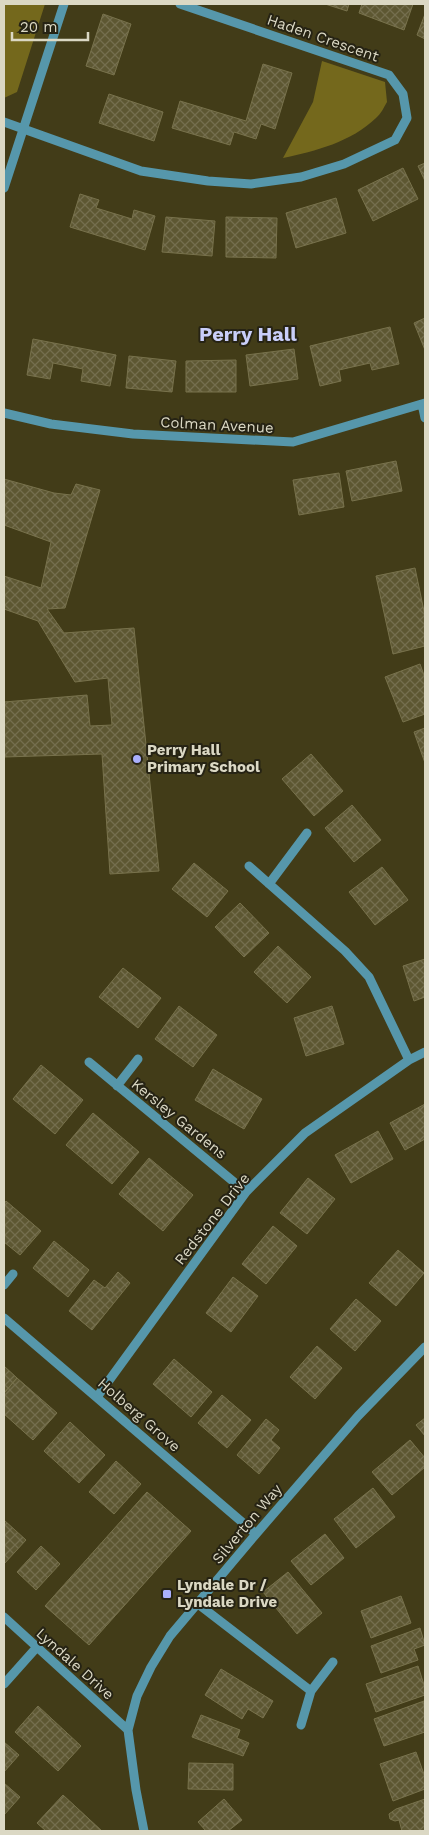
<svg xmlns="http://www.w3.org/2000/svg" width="429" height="1835" font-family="'Work Sans',sans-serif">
<defs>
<pattern id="building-cross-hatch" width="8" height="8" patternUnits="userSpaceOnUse" patternTransform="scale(1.25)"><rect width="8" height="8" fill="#5d5732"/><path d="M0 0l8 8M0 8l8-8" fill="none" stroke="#746e4e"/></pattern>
</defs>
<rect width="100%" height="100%" fill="#423c18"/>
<path fill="#74681c" d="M 4,4 L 45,4 L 17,92 L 4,98 Z
M 322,61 L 385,82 L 387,102 C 384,107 381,114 376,118 C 351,142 316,151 283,158 L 313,102 Z"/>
<path fill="url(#building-cross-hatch)" stroke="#78724c" d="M 325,4 L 349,4 L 347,11 Z
M 362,4 L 413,4 L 404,30 L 359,13 Z
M 103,14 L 131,24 L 114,75 L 86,66 Z
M 425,14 L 425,39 L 417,35 Z
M 263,64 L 292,73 L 275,129 L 261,124 L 256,139 L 234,132 L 230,145 L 172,128 L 180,101 L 246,121 Z
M 109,94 L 163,112 L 154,141 L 99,123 Z
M 425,163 L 425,181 L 418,166 Z
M 403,168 L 418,199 L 373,221 L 358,190 Z
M 80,194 L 99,200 L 96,208 L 132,219 L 134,210 L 155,216 L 145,250 L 70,227 Z
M 336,198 L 346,233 L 296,248 L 286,213 Z
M 166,217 L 215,221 L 212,256 L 162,252 Z
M 226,217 L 277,218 L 276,258 L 226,257 Z
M 425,318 L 425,350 L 414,323 Z
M 390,327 L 399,364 L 372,370 L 370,363 L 339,370 L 341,381 L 320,386 L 310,346 Z
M 33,339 L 116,355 L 110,386 L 81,381 L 83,369 L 53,363 L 50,379 L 27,375 Z
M 294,349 L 298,379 L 250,386 L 246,355 Z
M 129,356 L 176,361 L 172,392 L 126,388 Z
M 236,360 L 236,392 L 186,392 L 186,361 Z
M 396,461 L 402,491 L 352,501 L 346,471 Z
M 339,473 L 344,507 L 299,515 L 293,480 Z
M 4,479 L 54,493 L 71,495 L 76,484 L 100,490 L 65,608 L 47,609 L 64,633 L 134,628 L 159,871 L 110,874 L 102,754 L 4,757 L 4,702 L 87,695 L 90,726 L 112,725 L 108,678 L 75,682 L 38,621 L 4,609 L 4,576 L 41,588 L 51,542 L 4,525 Z
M 415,568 L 425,616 L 425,646 L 393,654 L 376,576 Z
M 420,664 L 425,678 L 425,714 L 403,722 L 385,677 Z
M 425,728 L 425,763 L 414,732 Z
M 311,754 L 343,791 L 314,816 L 282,779 Z
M 352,805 L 381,840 L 354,862 L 325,828 Z
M 194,863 L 228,891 L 207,917 L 172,889 Z
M 382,867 L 408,900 L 375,925 L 349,892 Z
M 240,903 L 269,933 L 244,957 L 215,927 Z
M 278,946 L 311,977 L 287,1003 L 254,972 Z
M 425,959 L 425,997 L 414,1001 L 403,966 Z
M 123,968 L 161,998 L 138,1028 L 99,997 Z
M 179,1006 L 217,1035 L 193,1067 L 155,1039 Z
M 332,1006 L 344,1044 L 306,1056 L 294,1018 Z
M 41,1065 L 83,1100 L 55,1134 L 13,1099 Z
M 213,1069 L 262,1099 L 244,1129 L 195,1100 Z
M 425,1104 L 425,1139 L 405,1150 L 390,1123 Z
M 93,1113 L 139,1152 L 112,1184 L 66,1145 Z
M 378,1131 L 393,1159 L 351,1183 L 335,1155 Z
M 149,1158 L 193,1195 L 163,1231 L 119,1194 Z
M 308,1178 L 335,1199 L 307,1234 L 280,1213 Z
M 6,1201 L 41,1231 L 20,1255 L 4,1242 L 4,1204 Z
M 273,1226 L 297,1246 L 266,1284 L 242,1264 Z
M 54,1241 L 89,1270 L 68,1297 L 33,1268 Z
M 398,1250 L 424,1273 L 396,1306 L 369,1283 Z
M 118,1272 L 130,1283 L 92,1330 L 69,1311 L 94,1280 L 105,1288 Z
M 233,1277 L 258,1296 L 231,1332 L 206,1313 Z
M 356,1299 L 381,1321 L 355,1351 L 330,1329 Z
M 317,1346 L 342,1368 L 315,1399 L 290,1377 Z
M 174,1359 L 212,1392 L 191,1417 L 153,1384 Z
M 4,1366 L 17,1378 L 4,1393 Z
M 17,1378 L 57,1413 L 33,1440 L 4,1414 L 4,1393 Z
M 222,1395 L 251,1420 L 227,1448 L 198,1423 Z
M 425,1418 L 425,1436 L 416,1425 Z
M 266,1419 L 279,1430 L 271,1440 L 280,1448 L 259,1474 L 237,1455 Z
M 70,1422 L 105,1455 L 79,1483 L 44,1451 Z
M 410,1440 L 425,1458 L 425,1467 L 392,1495 L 372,1472 Z
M 116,1461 L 141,1484 L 114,1514 L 89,1492 Z
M 373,1488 L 395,1517 L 356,1548 L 334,1519 Z
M 147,1492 L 191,1531 L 89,1645 L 45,1606 Z
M 4,1520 L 26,1540 L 4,1564 Z
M 325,1534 L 344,1558 L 311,1585 L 291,1561 Z
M 41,1546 L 60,1564 L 36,1590 L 17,1572 Z
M 288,1572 L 322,1613 L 297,1634 L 263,1592 Z
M 401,1596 L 411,1623 L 371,1638 L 361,1611 Z
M 420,1628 L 425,1645 L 414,1649 L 418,1660 L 381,1673 L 371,1646 Z
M 418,1666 L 425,1688 L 425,1695 L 376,1712 L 366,1684 Z
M 221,1669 L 273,1701 L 263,1718 L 248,1709 L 242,1719 L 205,1695 Z
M 424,1701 L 425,1732 L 384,1746 L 374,1719 Z
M 38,1706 L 81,1746 L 58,1771 L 15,1732 Z
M 201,1715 L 240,1730 L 237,1738 L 249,1743 L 243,1756 L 192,1737 Z
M 4,1742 L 19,1755 L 4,1772 Z
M 416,1752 L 425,1777 L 425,1789 L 393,1801 L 380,1764 Z
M 189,1763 L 233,1764 L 233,1790 L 188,1789 Z
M 4,1783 L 20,1797 L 4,1815 Z
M 63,1795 L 102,1831 L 46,1831 L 37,1823 Z
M 224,1799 L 242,1820 L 228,1831 L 206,1831 L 198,1822 Z
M 425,1799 L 425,1831 L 402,1831 L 399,1820 L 395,1821 L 390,1819 L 389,1814 L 396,1809 Z"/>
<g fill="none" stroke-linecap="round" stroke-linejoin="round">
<path stroke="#5697ab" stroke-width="9" d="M 4,122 L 141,171 L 208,181 L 251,184 L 301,177 L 344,164 L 395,140 L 407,118 L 403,94 L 389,75 L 180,4
M 4,188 L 64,4
M 422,404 L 425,418
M 4,413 L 51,424 L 133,434 L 293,442 L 425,403
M 249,866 L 345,951 L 369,977 L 409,1060
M 269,884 L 307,833
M 89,1062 L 246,1192
M 117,1086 L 138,1059
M 4,1285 L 13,1274
M 4,1318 L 256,1534
M 97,1397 L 246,1192 L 305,1133 L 409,1060 L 425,1052
M 198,1604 L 311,1691
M 4,1617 L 128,1730
M 4,1684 L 37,1647
M 301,1725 L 311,1691 L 333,1662
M 144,1831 L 136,1790 L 128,1730 L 137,1696 L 151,1667 L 170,1636 L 256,1534 L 358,1416 L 425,1347"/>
</g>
<g fill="#aab0fc" stroke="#262314" stroke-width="2">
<circle cx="137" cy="759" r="5"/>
<rect x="162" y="1589" width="10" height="10" rx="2.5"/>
</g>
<g text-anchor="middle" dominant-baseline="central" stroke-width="4" stroke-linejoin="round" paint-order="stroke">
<g font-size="15" fill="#dbd8c4" stroke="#262314">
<text transform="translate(323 38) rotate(19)">Haden Crescent</text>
<text transform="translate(217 425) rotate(3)">Colman Avenue</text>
<text transform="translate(179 1119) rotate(39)">Kersley Gardens</text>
<text transform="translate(212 1219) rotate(-52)">Redstone Drive</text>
<text transform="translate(139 1415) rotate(41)">Holberg Grove</text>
<text transform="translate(247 1524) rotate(-50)">Silverton Way</text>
<text transform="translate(75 1664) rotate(42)">Lyndale Drive</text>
</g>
<g font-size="15" font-weight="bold" fill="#dbd8c4" stroke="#262314" text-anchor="start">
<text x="147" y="750">Perry Hall<tspan x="147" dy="17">Primary School</tspan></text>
<text x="177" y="1585">Lyndale Dr /<tspan x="177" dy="17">Lyndale Drive</tspan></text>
</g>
<g font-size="20" font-weight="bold" fill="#c9cef9" stroke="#262314">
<text x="248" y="334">Perry Hall</text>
</g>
</g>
<rect width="429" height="1835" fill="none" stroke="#dbd8c4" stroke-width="10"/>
<path d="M12 32v8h76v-8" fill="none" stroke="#dbd8c4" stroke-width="2.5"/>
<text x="20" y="32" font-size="15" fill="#dbd8c4" stroke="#262314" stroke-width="4" paint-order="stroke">20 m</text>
</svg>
